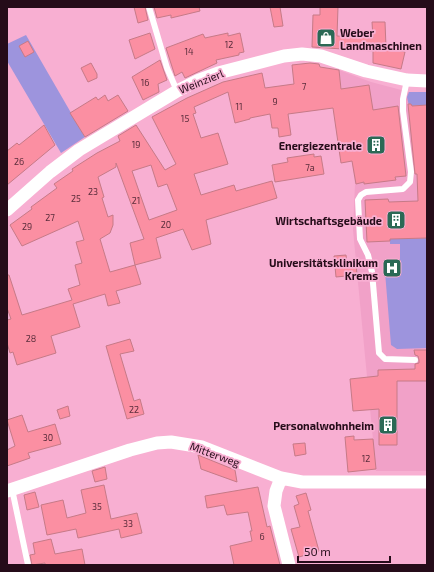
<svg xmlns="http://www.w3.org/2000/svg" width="434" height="572" font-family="'Exo 2',sans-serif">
<rect width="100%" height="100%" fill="#f8afd2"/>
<path fill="#f1a1c8" d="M 339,70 L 371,82 L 409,92 L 427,92 L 427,471 L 376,471 L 353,230 L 355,184 Z"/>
<path fill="#9d94dd" d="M 26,35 L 85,137 L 61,153 L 7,61 L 7,44 Z
M 409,92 L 427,92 L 427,105 L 409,106 L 407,97 Z
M 427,238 L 427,348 L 397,349 L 391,345 L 385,272 L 390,259 L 400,259 L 400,244 L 390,244 L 390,239 Z"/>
<path fill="#fb8fa2" stroke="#c67a87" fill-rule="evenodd" d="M 134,7 L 145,7 L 148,20 L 138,23 Z
M 154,7 L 199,7 L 200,11 L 171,18 L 171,15 L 157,18 Z
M 270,7 L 280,7 L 283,26 L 274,27 Z
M 320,7 L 338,7 L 337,36 L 373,38 L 372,22 L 385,22 L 386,47 L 405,52 L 401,69 L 373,63 L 373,51 L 312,47 L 313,15 L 320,15 Z
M 150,33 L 155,49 L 135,59 L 129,40 Z
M 228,33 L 228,36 L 240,33 L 244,52 L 239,53 L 239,55 L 216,60 L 217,63 L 185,78 L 182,72 L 175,76 L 166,48 L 203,34 L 205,38 Z
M 28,41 L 34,52 L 25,57 L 19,46 Z
M 160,60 L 167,80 L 158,84 L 159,92 L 143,100 L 132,77 Z
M 91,63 L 97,74 L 97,78 L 88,82 L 81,68 Z
M 310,63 L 319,64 L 320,67 L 339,70 L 341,89 L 369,85 L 373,110 L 398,106 L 406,176 L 395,177 L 396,180 L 364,184 L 364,182 L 356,184 L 352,161 L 341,163 L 333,108 L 288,114 L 291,135 L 279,137 L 278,128 L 272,128 L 270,114 L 250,118 L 250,119 L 235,123 L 228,92 L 194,107 L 196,113 L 193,114 L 201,138 L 218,133 L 228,164 L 194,174 L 201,195 L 234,185 L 236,191 L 272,181 L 277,198 L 206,220 L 211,244 L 192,250 L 183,229 L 156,238 L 161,258 L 135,265 L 141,284 L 116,291 L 120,303 L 108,306 L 105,294 L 73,304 L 80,327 L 51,336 L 56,353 L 17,365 L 13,352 L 10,353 L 7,343 L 7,320 L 11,319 L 7,308 L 7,275 L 9,275 L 22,315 L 72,300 L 68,289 L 80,285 L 75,265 L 82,263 L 76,242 L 84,240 L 78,221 L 22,246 L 10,225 L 32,209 L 31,207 L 57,188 L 54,184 L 73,171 L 72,169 L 97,153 L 120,141 L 118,136 L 136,125 L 165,170 L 176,164 L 152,117 L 187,98 L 223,82 L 262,73 L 265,88 L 294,84 L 292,65 ZM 116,163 L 144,239 L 130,243 L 135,265 L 110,272 L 100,239 L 110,233 L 113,225 L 113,215 L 108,217 L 102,198 L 104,197 L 98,177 L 116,167 ZM 151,165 L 158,187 L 167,184 L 177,210 L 149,220 L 132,171 Z
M 105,95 L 108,101 L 118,95 L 128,111 L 85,137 L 70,113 L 96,97 L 98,100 Z
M 408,104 L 411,104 L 412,106 L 427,105 L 427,238 L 390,239 L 390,241 L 367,242 L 365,200 L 388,199 L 389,202 L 418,201 L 417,174 L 415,174 Z
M 44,125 L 55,145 L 7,185 L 7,151 L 17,143 L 19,145 Z
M 314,154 L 314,157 L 321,156 L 324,174 L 275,182 L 272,165 L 288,162 L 287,158 Z
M 346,255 L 347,263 L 356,262 L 357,275 L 336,277 L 334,256 Z
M 130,339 L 134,351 L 120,354 L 134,401 L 140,399 L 144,414 L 127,419 L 106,346 Z
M 414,350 L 427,350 L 427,381 L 397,381 L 397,445 L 379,445 L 379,409 L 353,411 L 350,379 L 378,376 L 378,370 L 415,369 L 415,364 L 419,363 L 419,360 L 418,356 L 415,355 Z
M 68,406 L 70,416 L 60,419 L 57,410 Z
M 22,415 L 28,432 L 55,424 L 61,444 L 28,453 L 30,458 L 7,466 L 7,450 L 15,446 L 7,420 Z
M 354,436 L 354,440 L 373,439 L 376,469 L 348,472 L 345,437 Z
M 305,443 L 306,454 L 295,456 L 293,444 Z
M 198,455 L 235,470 L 237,482 L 201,469 Z
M 105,467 L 107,479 L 95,482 L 92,471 Z
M 104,485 L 111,519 L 137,513 L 142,533 L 121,538 L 119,529 L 78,538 L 76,529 L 47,535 L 41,505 L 63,500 L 67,518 L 86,513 L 81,490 Z
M 258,487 L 267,527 L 270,526 L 280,565 L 234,565 L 230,546 L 252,541 L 250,531 L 252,531 L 248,512 L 227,515 L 224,505 L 207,508 L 205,496 Z
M 35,492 L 39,507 L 27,510 L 24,495 Z
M 306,493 L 311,510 L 308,511 L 319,551 L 299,557 L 291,529 L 300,527 L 294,506 L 299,504 L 296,496 Z
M 51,539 L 55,554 L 82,549 L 85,565 L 45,565 L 45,563 L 32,565 L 30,555 L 35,554 L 33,543 Z"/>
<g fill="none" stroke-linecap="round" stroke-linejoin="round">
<path stroke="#fff" stroke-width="6" d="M 149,7 L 167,68 L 177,91
M 407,80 L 403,99 L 403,111 L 411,172 L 410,182 L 403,189 L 366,192 L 361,195 L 358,200 L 360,239 L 368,255 L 372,272 L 379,353 L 385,359 L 415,360
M 12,489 L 28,565"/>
<path stroke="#fff" stroke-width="13" d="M 7,210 L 50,172 L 79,150 L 177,91 L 199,80 L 218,73 L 284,56 L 302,54 L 321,56 L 366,71 L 407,80 L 427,81
M 281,478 L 276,491 L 274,506 L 289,565
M 7,491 L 130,450 L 157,443 L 171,442 L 202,447 L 281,478 L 302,482 L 427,482"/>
</g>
<defs>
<symbol id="shop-square" viewBox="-11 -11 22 22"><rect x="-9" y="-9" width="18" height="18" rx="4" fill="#2b6955" stroke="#f8afd2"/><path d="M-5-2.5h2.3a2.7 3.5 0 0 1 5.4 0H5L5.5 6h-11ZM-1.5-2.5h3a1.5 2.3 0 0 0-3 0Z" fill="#fff"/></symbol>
<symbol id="building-square" viewBox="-11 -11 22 22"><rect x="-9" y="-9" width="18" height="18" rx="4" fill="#2b6955" stroke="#f8afd2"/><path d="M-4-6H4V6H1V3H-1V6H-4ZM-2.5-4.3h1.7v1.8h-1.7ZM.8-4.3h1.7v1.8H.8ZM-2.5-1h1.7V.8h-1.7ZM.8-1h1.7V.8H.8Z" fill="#fff"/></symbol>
<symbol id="hospital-square" viewBox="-11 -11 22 22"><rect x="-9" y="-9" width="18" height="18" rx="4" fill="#2b6955" stroke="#f8afd2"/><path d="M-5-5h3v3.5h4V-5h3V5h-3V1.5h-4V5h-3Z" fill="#fff"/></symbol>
</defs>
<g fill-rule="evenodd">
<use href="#shop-square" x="315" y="27" width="22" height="22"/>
<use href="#building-square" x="365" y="134" width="22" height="22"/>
<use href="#building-square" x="385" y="209" width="22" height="22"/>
<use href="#hospital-square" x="381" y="257" width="22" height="22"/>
<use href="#building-square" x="377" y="414" width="22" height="22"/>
</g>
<g text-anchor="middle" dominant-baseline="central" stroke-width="3.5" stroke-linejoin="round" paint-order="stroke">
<g font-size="9" fill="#5a2d3b">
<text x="229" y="44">12</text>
<text x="189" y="51">14</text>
<text x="145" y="82">16</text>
<text x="304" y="86">7</text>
<text x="275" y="101">9</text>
<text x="239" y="106">11</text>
<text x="185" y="118">15</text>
<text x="136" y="144">19</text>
<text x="19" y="161">26</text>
<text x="310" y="167">7a</text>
<text x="93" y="191">23</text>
<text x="76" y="198">25</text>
<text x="136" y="200">21</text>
<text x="50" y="217">27</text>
<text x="166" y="224">20</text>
<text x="27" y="226">29</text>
<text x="31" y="338">28</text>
<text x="134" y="409">22</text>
<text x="48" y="437">30</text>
<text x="366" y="458">12</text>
<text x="97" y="506">35</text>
<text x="128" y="523">33</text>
<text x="262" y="536">6</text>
</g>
<g font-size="11" font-weight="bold" fill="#250c19" stroke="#f8afd2" text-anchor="end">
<text x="340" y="32" text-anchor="start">Weber<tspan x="340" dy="13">Landmaschinen</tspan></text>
<text x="362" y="145">Energiezentrale</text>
<text x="382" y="220">Wirtschaftsgebäude</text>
<text x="378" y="262">Universitätsklinikum<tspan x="378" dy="13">Krems</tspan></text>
<text x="374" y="425">Personalwohnheim</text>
</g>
<g font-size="11" fill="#250c19" stroke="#f8afd2">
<text transform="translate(201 81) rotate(-22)">Weinzierl</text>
<text transform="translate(215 454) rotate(20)">Mitterweg</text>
</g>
</g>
<rect width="434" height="572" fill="none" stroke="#250c19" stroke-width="16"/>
<path d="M298 556v6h92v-6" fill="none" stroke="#250c19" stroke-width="2"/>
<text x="304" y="556" font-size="12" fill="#250c19" stroke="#f8afd2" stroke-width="3" paint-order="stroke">50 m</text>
</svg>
